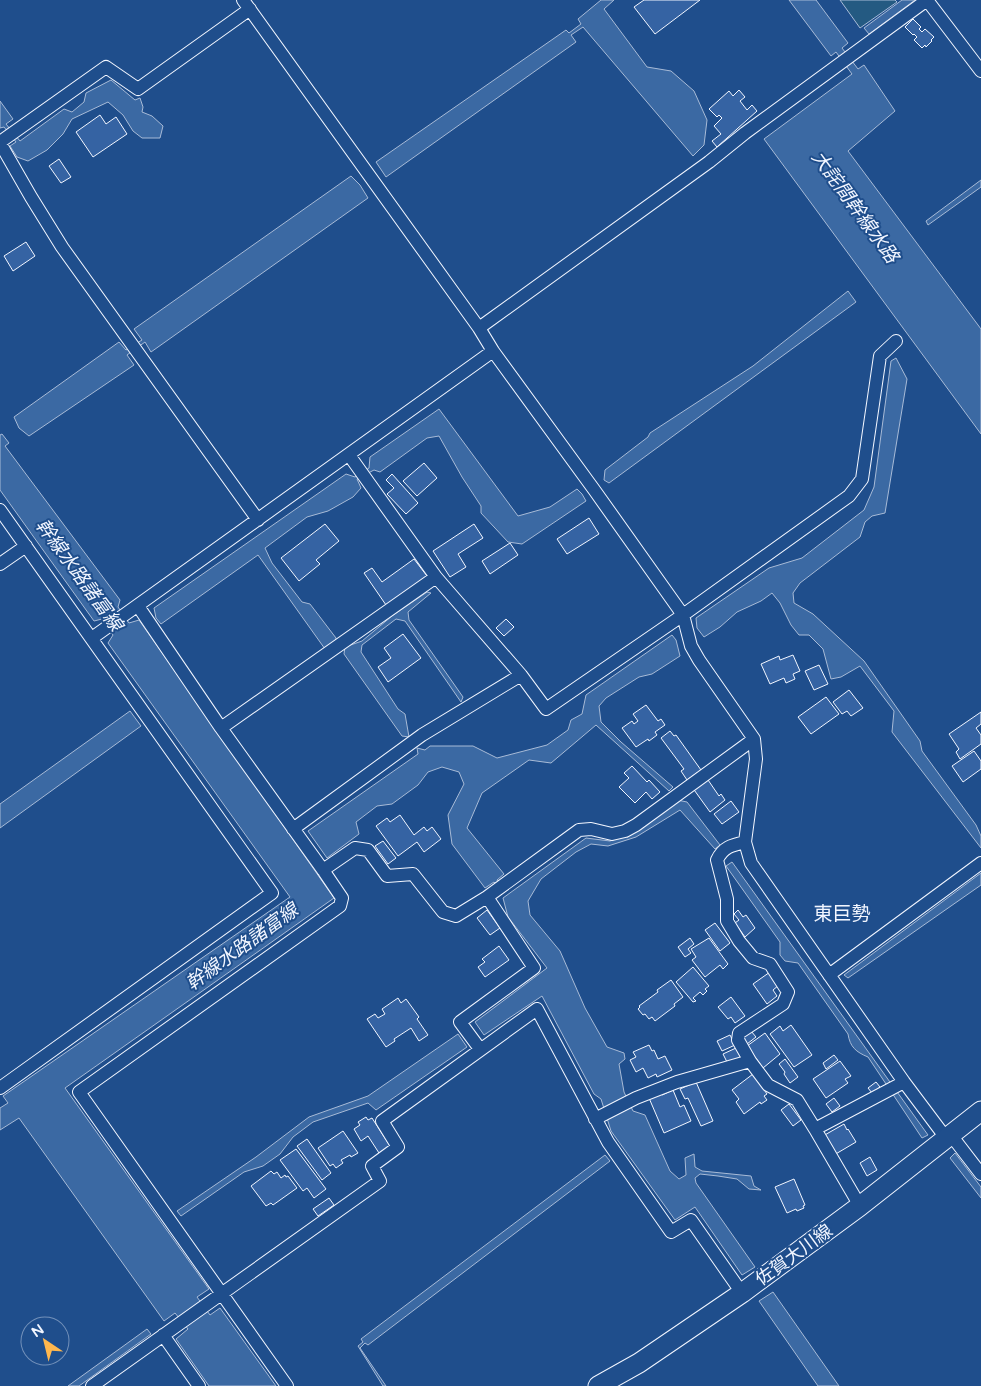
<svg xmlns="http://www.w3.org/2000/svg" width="981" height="1386" font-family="'Varela Round','Noto Sans JP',sans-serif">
<rect width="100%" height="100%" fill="#1f4e8c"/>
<path fill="#245a82" stroke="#a8bbd7" d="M 840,0 L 895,0 L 897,2 L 860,28 Z"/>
<path fill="#3b69a3" stroke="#a8bbd7" d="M 601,0 L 614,0 L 604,9 L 647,67 L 671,71 L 694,91 L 707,120 L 704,145 L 693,156 L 583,27 L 571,35 L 576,42 L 386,177 L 376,162 L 566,30 L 569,33 L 581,24 L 578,19 Z
M 789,0 L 816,0 L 848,43 L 842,48 L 858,69 L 864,65 L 895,111 L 848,151 L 981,329 L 981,434 L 764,139 L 852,74 L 836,52 L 831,56 Z
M 902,0 L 915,0 L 869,34 L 864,28 Z
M 111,80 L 135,100 L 140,98 L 143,107 L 142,112 L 152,116 L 163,126 L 160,138 L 142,138 L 133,131 L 123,115 L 108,102 L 72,119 L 63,134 L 47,150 L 28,161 L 17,157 L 10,146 L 16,142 L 4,127 L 0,128 L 0,101 L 13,119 L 6,124 L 20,141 L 64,109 L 72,112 L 84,102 L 86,93 Z
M 351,176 L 360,185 L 368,198 L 151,352 L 145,342 L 127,355 L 134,365 L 29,436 L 19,428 L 14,417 L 119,342 L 126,350 L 142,340 L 134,329 Z
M 981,180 L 981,187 L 928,225 L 926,221 Z
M 848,291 L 856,302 L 609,483 L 604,480 L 605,470 L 648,437 L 650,433 L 753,366 Z
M 896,358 L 907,379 L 885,513 L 872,516 L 865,522 L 860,537 L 800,583 L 793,593 L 794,603 L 813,614 L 864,661 L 920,741 L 922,751 L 976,825 L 981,836 L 981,848 L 892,732 L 894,711 L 860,666 L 841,677 L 831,679 L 823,649 L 809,635 L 799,635 L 791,625 L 780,603 L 772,593 L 761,601 L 737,612 L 720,627 L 704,637 L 697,628 L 696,618 L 769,568 L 802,558 L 864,510 L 874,487 L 891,361 Z
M 439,409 L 518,516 L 550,507 L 577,489 L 582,494 L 586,501 L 522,544 L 508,542 L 481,513 L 481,506 L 462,477 L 439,436 L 427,438 L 380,472 L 374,470 L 357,479 L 361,488 L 353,497 L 328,511 L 307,517 L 265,548 L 272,563 L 302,602 L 310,604 L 336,638 L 336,643 L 325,649 L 258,555 L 161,624 L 156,618 L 154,608 L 346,474 L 355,477 L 369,468 L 370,457 Z
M 2,434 L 9,443 L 5,446 L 120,600 L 118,607 L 129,623 L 139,620 L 334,898 L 65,1088 L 209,1289 L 197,1297 L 210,1315 L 220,1308 L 276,1386 L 209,1386 L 176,1339 L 188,1329 L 175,1313 L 164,1321 L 19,1118 L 0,1130 L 0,1108 L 8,1103 L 3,1096 L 290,897 L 108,643 L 113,635 L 102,619 L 94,621 L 0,490 L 0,435 Z
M 427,592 L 431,593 L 408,612 L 409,620 L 463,697 L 461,702 L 405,621 L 396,619 L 362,645 L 361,652 L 398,709 L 405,714 L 409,737 L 402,736 L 344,654 L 345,647 L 362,641 L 392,616 Z
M 672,635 L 676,640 L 680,656 L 652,674 L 639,677 L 606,698 L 599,706 L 601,722 L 621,742 L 673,787 L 669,791 L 596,725 L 551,763 L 529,760 L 482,793 L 467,828 L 504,874 L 497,880 L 498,882 L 495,883 L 494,882 L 485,888 L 452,844 L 448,815 L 464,784 L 459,772 L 442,767 L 428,772 L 418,785 L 392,804 L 377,806 L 356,822 L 359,834 L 327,858 L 308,831 L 418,754 L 417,748 L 425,750 L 430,746 L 473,746 L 497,758 L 547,745 L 568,730 L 571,720 L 582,714 L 586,695 Z
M 130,711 L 141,726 L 0,828 L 0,804 Z
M 677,800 L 687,802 L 720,845 L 715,849 L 680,810 L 636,837 L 608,846 L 591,844 L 576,852 L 541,879 L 528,901 L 530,915 L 560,951 L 585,1008 L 607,1047 L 624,1053 L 625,1059 L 619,1064 L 624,1092 L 633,1111 L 645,1115 L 670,1171 L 679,1179 L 686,1175 L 685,1158 L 694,1154 L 695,1167 L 702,1171 L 751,1176 L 754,1186 L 761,1190 L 749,1189 L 737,1179 L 718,1176 L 700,1174 L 695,1178 L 696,1183 L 755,1267 L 742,1275 L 695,1207 L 675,1220 L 611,1131 L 601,1099 L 594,1094 L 542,996 L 484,1035 L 475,1022 L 547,968 L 508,917 L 503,898 L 586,838 L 610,841 L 639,830 Z
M 732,862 L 928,1135 L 922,1138 L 868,1057 C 856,1052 850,1047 848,1034 L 798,963 L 785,961 L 780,955 L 780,942 L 726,866 Z
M 981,873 L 981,885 L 848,978 L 844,975 Z
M 458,1034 L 467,1047 L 376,1110 L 368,1103 L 313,1122 L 293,1137 L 280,1154 L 263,1166 L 244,1172 L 181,1216 L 177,1211 L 256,1157 L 309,1117 L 368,1096 Z
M 955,1153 L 981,1187 L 981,1198 L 950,1158 Z
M 605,1155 L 610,1161 L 368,1345 L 365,1343 L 360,1348 L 386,1386 L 383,1386 L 358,1346 L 363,1342 L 361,1339 Z
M 773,1292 L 839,1386 L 818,1386 L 759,1301 Z
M 147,1329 L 151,1334 L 79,1386 L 68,1386 Z"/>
<path fill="#3563a3" stroke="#f2f6ff" d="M 644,0 L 700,0 L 655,34 L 634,7 Z
M 913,19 L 921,27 L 919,29 L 922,32 L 925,29 L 934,37 L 931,40 L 932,41 L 926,47 L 925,45 L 922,48 L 914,40 L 917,37 L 914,34 L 913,35 L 905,27 Z
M 739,90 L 745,97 L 740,101 L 747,110 L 752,105 L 757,111 L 717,147 L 712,141 L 721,134 L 714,126 L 722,118 L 719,115 L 717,117 L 709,109 L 729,91 L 733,96 Z
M 100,115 L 106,124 L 116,117 L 127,134 L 93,157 L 76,132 Z
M 59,159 L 71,177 L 61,183 L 49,166 Z
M 26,242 L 35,256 L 13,271 L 4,256 Z
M 424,463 L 437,478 L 417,496 L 403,481 Z
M 392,474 L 418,503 L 406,514 L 387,494 L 394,488 L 386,480 Z
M 589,518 L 599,534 L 567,554 L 557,539 Z
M 325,524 L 339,541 L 316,560 L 320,564 L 299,581 L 281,558 Z
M 474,524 L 483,538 L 458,554 L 466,567 L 450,577 L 433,551 Z
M 510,543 L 518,555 L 490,574 L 482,561 Z
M 414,559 L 427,576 L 386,605 L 364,573 L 372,568 L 382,582 Z
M 506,619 L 514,627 L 504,636 L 496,628 Z
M 403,634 L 421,658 L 388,682 L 378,667 L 391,658 L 384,648 Z
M 793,655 L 800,671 L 793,674 L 795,679 L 786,683 L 784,678 L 770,684 L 761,664 L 779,656 L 780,660 Z
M 819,665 L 828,684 L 814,690 L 805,671 Z
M 849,690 L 863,708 L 851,716 L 847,711 L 842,714 L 833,702 Z
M 826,697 L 839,714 L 811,734 L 798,717 Z
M 646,705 L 658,721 L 661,719 L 665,725 L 655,732 L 657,735 L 649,741 L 648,739 L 636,747 L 622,728 L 632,721 L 634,724 L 638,721 L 633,714 Z
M 981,712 L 981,724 L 976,728 L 981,735 L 981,744 L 960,759 L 956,752 L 959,749 L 949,734 Z
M 670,731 L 674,736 L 676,735 L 701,770 L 687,780 L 681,771 L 684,769 L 661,738 Z
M 974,751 L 981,761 L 981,769 L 963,782 L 952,766 Z
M 632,766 L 647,782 L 649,780 L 660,792 L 652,799 L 646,792 L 635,803 L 619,787 L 629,778 L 624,773 Z
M 706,777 L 719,796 L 721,794 L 725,800 L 710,812 L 692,787 Z
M 731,801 L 739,812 L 722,824 L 714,814 Z
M 400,815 L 414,835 L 424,827 L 427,831 L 432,827 L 441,839 L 424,852 L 417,842 L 398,856 L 376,826 L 387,818 L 390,822 Z
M 383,841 L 396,858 L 388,864 L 375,846 Z
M 487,910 L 500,928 L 490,935 L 477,918 Z
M 738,910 L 743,917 L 746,915 L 755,928 L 745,937 L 735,923 L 739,920 L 734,914 Z
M 715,923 L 730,943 L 720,951 L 705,930 Z
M 690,938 L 694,944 L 688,949 L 691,953 L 685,957 L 678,947 Z
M 709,938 L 728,964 L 723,969 L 720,965 L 705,977 L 692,960 L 696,957 L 691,949 Z
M 499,946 L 509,960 L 485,977 L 478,967 L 485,962 L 482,959 Z
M 693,967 L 709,986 L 705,989 L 707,991 L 703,995 L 700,992 L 693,998 L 696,1001 L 693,1002 L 676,982 Z
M 770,972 L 779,985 L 773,990 L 777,996 L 767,1004 L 753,984 Z
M 671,980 L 683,997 L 674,1004 L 675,1006 L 655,1021 L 652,1017 L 649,1019 L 645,1014 L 643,1015 L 638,1009 L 640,1007 L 639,1006 L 658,992 L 657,990 Z
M 731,997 L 745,1016 L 735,1023 L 731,1017 L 728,1019 L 718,1007 Z
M 398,998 L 401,1003 L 406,999 L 419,1017 L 417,1019 L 428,1035 L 419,1041 L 411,1028 L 394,1039 L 395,1041 L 386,1047 L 367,1019 L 375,1014 L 378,1018 L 385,1014 L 382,1009 Z
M 791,1025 L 812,1055 L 794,1067 L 770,1034 L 780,1026 L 783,1031 Z
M 751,1031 L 756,1037 L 747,1044 L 742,1038 Z
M 765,1033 L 780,1054 L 763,1068 L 747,1046 Z
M 730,1035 L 735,1045 L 722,1051 L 717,1041 Z
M 649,1045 L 652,1051 L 654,1050 L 658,1059 L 665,1056 L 672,1070 L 657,1077 L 656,1074 L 648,1078 L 643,1068 L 636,1072 L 630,1060 L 636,1057 L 633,1052 Z
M 736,1048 L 741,1058 L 728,1064 L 723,1054 Z
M 834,1055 L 838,1060 L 826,1069 L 823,1063 Z
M 785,1059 L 798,1077 L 790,1083 L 784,1074 L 785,1072 L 779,1064 Z
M 840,1061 L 851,1076 L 845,1079 L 848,1083 L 826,1098 L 813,1079 Z
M 753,1074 L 767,1094 L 764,1096 L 767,1100 L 761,1104 L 760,1102 L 744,1114 L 736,1102 L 739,1099 L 732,1090 Z
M 696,1082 L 713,1121 L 701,1126 L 688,1098 L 685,1099 L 680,1089 Z
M 876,1082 L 880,1087 L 872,1093 L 868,1088 Z
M 673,1090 L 680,1107 L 684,1105 L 691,1121 L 664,1133 L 649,1098 L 661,1092 L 662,1095 Z
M 834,1098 L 840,1106 L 832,1112 L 826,1104 Z
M 789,1104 L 801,1120 L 793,1126 L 781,1110 Z
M 366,1117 L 368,1120 L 372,1118 L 390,1146 L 379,1153 L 368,1136 L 361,1141 L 354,1129 L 360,1125 L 358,1122 Z
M 844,1124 L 847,1130 L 848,1129 L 856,1142 L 834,1155 L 823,1136 Z
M 343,1131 L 358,1153 L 351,1157 L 350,1155 L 341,1160 L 343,1163 L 336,1168 L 333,1164 L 330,1166 L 318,1148 Z
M 307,1139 L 331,1173 L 322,1180 L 297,1146 Z
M 296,1149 L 326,1189 L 314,1198 L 307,1188 L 303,1191 L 280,1160 Z
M 870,1157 L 877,1170 L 867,1176 L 860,1163 Z
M 271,1171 L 274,1174 L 277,1172 L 281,1178 L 285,1175 L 286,1177 L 288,1176 L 297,1188 L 273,1205 L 271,1203 L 266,1206 L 251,1186 Z
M 794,1179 L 805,1205 L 803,1206 L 804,1208 L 797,1211 L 796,1209 L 787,1213 L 775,1187 Z
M 329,1198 L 334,1205 L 318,1216 L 313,1209 Z"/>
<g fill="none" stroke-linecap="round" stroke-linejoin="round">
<defs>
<path id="minor" d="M 243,0 L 479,328 L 493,351 L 595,491 L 683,615 L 691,646 L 699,660 L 754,739 L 756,759 L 745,842 L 751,863 L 904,1082 L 946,1138
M 927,0 L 981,71
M 0,142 L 106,67 L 138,89 L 250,9
M 0,143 L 31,197 L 62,247 L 258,520
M 479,328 L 709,162 L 745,133 L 927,0
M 349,455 L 436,577 L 521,675 L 546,709 L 683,615 L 849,496 L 862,479 L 880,356 L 896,341
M 0,510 L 272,893 L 0,1088
M 0,564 L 26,546
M 138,606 L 221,728 L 323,870 L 342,898 L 340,906 L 79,1092 L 287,1386
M 92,638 L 493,351
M 221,728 L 436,577
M 293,829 L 422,735 L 521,675
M 745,842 C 732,845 723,847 717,860 L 727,899 L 727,921 L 739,941 L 753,958 L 770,964 L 788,992 L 783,1004 L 739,1033 L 738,1040 L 750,1061
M 323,870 L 355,848 L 368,850 L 387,876 L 413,874 L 443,912 L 456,916 L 487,897 L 579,830 L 591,829 L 612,834 L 625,831 L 636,825 L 754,739
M 829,975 L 981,863
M 480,1049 L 460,1022 L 534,968 L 487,897
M 595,1119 L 636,1098 L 677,1082 L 750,1061 L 768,1085 L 797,1100 L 815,1129 L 860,1206
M 815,1129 L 904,1082
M 951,1135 L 981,1174
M 163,1335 L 199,1386
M 92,1386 L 380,1181 L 372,1166 L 398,1147 L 382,1121 L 537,1009 L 608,1142 L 671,1232 L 691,1220 L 742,1293"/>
<path id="primary" d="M 598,1386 L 639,1363 L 742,1293 L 860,1206 L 981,1111"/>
</defs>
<use href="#minor" stroke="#f2f6ff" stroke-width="14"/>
<use href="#primary" stroke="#f2f6ff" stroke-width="21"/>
<use href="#minor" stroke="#1f4e8c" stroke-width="12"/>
<use href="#primary" stroke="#1f4e8c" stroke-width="19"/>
</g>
<g text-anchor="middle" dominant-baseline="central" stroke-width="4" stroke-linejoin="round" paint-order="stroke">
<g font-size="18" fill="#f2f6ff" stroke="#1f4e8c">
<text transform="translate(794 1255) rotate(-36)">佐賀大川線</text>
</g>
<g font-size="19" font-style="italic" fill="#f2f6ff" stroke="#1f4e8c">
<text transform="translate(855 207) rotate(54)">大詫間幹線水路</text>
<text transform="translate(79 575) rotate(54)">幹線水路諸富線</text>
<text transform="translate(242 947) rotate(-36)">幹線水路諸富線</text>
</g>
<g font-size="19" fill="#f2f6ff" stroke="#1f4e8c">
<text x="842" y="914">東巨勢</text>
</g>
</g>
<g transform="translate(45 1341) rotate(325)"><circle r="24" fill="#1f4e8c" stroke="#7391ba"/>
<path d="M0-4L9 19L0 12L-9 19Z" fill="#ffb74d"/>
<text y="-8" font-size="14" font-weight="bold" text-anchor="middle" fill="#f2f6ff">N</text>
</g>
</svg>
